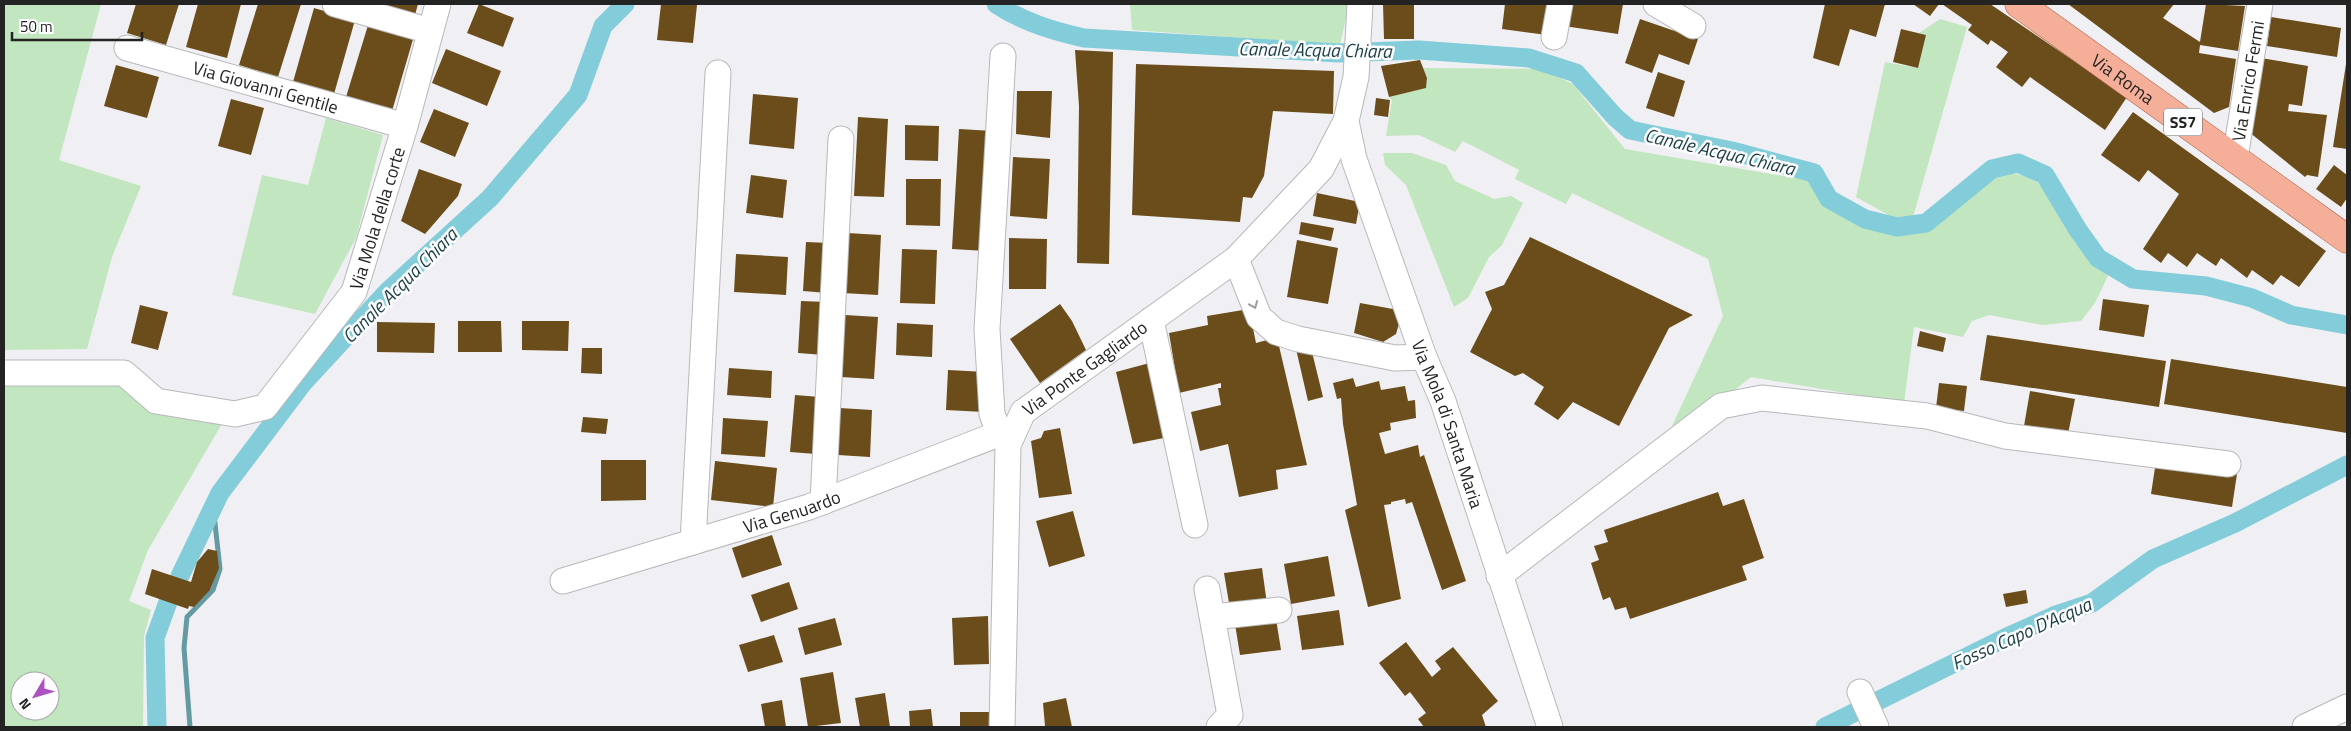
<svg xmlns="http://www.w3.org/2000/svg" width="2351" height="731" font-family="'Titillium Web',sans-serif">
<rect width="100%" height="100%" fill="#f0eff3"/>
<path fill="#c2e6bf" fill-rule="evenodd" d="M 4,4 L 101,4 L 59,160 L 141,186 L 112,257 L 87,349 L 4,350 Z
M 1130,4 L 1349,4 L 1340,45 L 1132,30 Z
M 1940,19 L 1967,27 L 1913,217 L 1892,217 L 1856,197 L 1885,62 L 1918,68 L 1926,35 L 1919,33 Z
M 1423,68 L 1541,69 L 1573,84 L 1625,149 L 1807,180 L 1822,202 L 1863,223 L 1897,231 L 1927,225 L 1963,200 L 1994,172 C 2051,172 2048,199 2073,239 C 2082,253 2097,264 2108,276 L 2095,303 L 2081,321 L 2042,325 L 1989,315 L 1972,321 L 1963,337 L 1914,327 L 1904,403 L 1751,377 L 1682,432 L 1672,426 L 1723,316 L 1708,259 L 1572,193 L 1566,204 L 1515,179 L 1519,170 L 1463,141 L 1455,152 L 1419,135 L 1386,136 L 1392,100 L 1389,97 L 1426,88 L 1427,78 Z
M 326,118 L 383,135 L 356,238 L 315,314 L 232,295 L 262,175 L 308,185 Z
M 1383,153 L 1412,153 L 1446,165 L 1455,181 L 1494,199 L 1511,196 L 1523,203 L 1502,245 L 1489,257 L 1468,298 L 1454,307 L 1406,185 L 1385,165 Z
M 118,383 L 223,422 L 148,550 L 129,601 L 151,610 L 144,636 L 143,727 L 4,727 L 4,384 ZM 20,681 L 50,681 L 50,711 L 20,711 Z"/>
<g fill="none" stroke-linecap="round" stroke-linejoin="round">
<path stroke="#669aa3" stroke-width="5" d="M 190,727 L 184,648 L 187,617 L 213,590 L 220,569 L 213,505"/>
<path stroke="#82cdd9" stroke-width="19" d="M 996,4 C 1023,22 1053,31 1084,38 L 1338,53 L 1419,50 L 1529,58 L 1576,73 L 1615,117 L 1630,130 L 1732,151 L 1814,173 L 1829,199 L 1865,219 L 1897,227 L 1926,223 L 1992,169 L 2018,163 L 2045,175 L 2078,230 L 2098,258 L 2133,279 L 2206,286 L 2252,298 L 2291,315 L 2347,325
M 180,576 L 220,493 L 303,383 L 388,291 L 490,198 L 578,95 L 603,26 L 625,4
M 157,727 L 155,638 L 168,602
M 1825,727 L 2005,638 L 2056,615 L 2092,603 L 2153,559 L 2235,523 L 2347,465"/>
</g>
<path fill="#6a4d1b" d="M 136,4 L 179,4 L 166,45 L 127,33 Z
M 198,4 L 241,4 L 227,58 L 186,47 Z
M 258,4 L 301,4 L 278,77 L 239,65 Z
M 375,4 L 418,4 L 415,15 Z
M 479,4 L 514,18 L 503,47 L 467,33 Z
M 661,4 L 697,5 L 693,43 L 657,40 Z
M 1383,4 L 1414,4 L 1414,39 L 1384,39 Z
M 1505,4 L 1551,4 L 1547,35 L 1502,29 Z
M 1567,4 L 1623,4 L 1618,34 L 1564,26 Z
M 1825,4 L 1885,4 L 1876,37 L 1850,29 L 1839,66 L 1813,58 Z
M 1913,4 L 1939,4 L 1930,16 Z
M 1942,4 L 1990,4 L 2127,97 L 2105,130 L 2030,77 L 2022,87 L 1996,67 L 2008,52 L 1991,40 L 1988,45 L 1968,30 L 1972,25 Z
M 2068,4 L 2174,4 L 2163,18 L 2200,42 L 2206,4 L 2245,6 L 2238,51 L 2200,45 L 2199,53 L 2236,59 L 2229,107 L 2214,113 Z
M 314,8 L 355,20 L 334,94 L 293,82 Z
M 2271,17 L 2341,28 L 2337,57 L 2267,46 Z
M 1640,19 L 1698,39 L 1689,65 L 1659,54 L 1652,73 L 1625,63 Z
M 369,22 L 414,36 L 392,111 L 346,97 Z
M 1901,29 L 1926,35 L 1918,68 L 1893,62 Z
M 446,49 L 501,71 L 487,106 L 432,83 Z
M 1075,50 L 1113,52 L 1109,264 L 1077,263 L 1079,106 Z
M 2261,58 L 2308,66 L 2302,106 L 2289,104 L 2288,111 L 2327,115 L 2318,177 L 2307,175 L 2305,177 L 2249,132 Z
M 1420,60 L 1427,78 L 1426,88 L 1389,97 L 1381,66 Z
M 1136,64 L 1334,71 L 1333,114 L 1273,111 L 1264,176 L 1252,198 L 1243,197 L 1240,222 L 1132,215 Z
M 2346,64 L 2347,64 L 2347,149 L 2333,147 Z
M 116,65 L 159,77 L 147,118 L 104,106 Z
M 1658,72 L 1685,81 L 1674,117 L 1646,108 Z
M 1017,91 L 1052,91 L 1050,138 L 1016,134 Z
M 753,94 L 798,98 L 794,149 L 749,144 Z
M 1376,98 L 1390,100 L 1388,117 L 1374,115 Z
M 231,99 L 264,108 L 251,155 L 218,146 Z
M 434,109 L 469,123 L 455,157 L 420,142 Z
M 2133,112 L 2326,251 L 2299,287 L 2281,275 L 2273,285 L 2252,270 L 2247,278 L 2221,258 L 2216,266 L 2197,253 L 2187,267 L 2168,253 L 2161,263 L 2143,249 L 2179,194 L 2148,170 L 2139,182 L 2101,155 Z
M 858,117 L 888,119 L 884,197 L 854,196 Z
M 905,125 L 939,126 L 938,161 L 905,160 Z
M 959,129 L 993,131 L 986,251 L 952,249 Z
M 1013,157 L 1050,159 L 1047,219 L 1010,216 Z
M 2334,165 L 2347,175 L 2347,198 L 2341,207 L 2316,189 Z
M 419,169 L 462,184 L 458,196 L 425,234 L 401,221 Z
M 751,175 L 787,180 L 783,218 L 746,213 Z
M 906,179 L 941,179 L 940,226 L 906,225 Z
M 1317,193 L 1360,202 L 1356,224 L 1313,216 Z
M 1301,222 L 1334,228 L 1331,241 L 1299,234 Z
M 847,233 L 881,235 L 878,295 L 843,293 Z
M 1530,237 L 1693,315 L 1669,328 L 1619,426 L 1573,402 L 1558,420 L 1534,404 L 1544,387 L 1523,373 L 1515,376 L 1470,352 L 1492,309 L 1485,292 L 1504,285 Z
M 1009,238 L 1047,239 L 1046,289 L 1009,289 Z
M 1297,240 L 1338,248 L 1328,304 L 1287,297 Z
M 806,242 L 830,243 L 827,293 L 803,291 Z
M 902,249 L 937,250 L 935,304 L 900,303 Z
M 736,254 L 788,257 L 786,295 L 734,292 Z
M 2103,299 L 2149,305 L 2144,337 L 2099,330 Z
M 801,301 L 827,302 L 824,355 L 798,353 Z
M 1360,303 L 1393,309 L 1401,317 L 1396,334 L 1383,342 L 1354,333 Z
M 1060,304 L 1072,321 L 1086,350 L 1040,383 L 1010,339 Z
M 140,305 L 168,312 L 158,350 L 131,343 Z
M 1249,309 L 1256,343 L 1271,339 L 1279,346 L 1307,465 L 1276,470 L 1278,489 L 1239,497 L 1228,444 L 1200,451 L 1191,412 L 1221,405 L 1218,388 L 1221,388 L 1221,383 L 1179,393 L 1169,333 L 1208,325 L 1207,316 Z
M 845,315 L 878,317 L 874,379 L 841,377 Z
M 458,321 L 501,321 L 502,352 L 458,352 Z
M 522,321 L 569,321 L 568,351 L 522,350 Z
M 377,322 L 435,323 L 434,353 L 377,352 Z
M 897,323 L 933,325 L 932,357 L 896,355 Z
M 1920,331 L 1946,338 L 1943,352 L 1917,346 Z
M 1987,335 L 2166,361 L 2159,407 L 1980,380 Z
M 582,348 L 602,348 L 602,374 L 581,373 Z
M 1296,349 L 1312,352 L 1323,397 L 1308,401 Z
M 2171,359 L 2347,387 L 2347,433 L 2164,404 Z
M 1157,361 L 1169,437 L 1133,444 L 1116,372 Z
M 729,368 L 772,371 L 771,398 L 727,395 Z
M 948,370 L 986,372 L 984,412 L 946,410 Z
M 1353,378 L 1356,387 L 1379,381 L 1381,390 L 1405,386 L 1408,401 L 1415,400 L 1416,418 L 1390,423 L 1391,430 L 1379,433 L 1385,454 L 1418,445 L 1420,457 L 1424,455 L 1466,581 L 1442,590 L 1412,502 L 1406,504 L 1405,499 L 1391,502 L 1391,504 L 1384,505 L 1401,599 L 1368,607 L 1345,510 L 1357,505 L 1343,424 L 1341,398 L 1337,399 L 1333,383 Z
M 1939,383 L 1967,386 L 1964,411 L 1936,408 Z
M 2030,391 L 2075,399 L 2068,434 L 2024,426 Z
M 795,395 L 820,397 L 816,454 L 790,452 Z
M 840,408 L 872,410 L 870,457 L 838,455 Z
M 583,417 L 608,419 L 606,434 L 581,432 Z
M 723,418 L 768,421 L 765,457 L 721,454 Z
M 1060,428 L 1072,494 L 1039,498 L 1031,441 L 1041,438 L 1044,431 Z
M 601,460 L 646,460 L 646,500 L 601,501 Z
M 715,461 L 777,468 L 773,507 L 711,500 Z
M 2156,461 L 2237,474 L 2232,507 L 2151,494 Z
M 1718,492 L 1723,506 L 1744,499 L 1764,558 L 1742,566 L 1747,580 L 1630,619 L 1626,607 L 1615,610 L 1610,597 L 1603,600 L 1591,563 L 1599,560 L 1594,546 L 1608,542 L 1604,530 Z
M 1073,511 L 1085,556 L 1049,567 L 1036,521 Z
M 772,535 L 782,565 L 742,578 L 732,548 Z
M 208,549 L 217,551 L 219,568 L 210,590 L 194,607 L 189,606 L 188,609 L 145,594 L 152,569 L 191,582 L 197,562 Z
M 1328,556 L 1335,596 L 1291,604 L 1284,564 Z
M 1262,568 L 1267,604 L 1230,609 L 1224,573 Z
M 789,582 L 798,609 L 761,622 L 751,595 Z
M 2026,590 L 2028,603 L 2006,607 L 2003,594 Z
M 1339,610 L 1344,645 L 1302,650 L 1297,616 Z
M 988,616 L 989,664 L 954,665 L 952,618 Z
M 835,618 L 842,645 L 805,655 L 798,628 Z
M 1276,619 L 1281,650 L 1240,655 L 1235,624 Z
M 774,635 L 783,662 L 748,672 L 739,645 Z
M 1406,642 L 1432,677 L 1441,669 L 1435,661 L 1453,647 L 1498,701 L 1482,715 L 1486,727 L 1424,727 L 1418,719 L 1426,713 L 1410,692 L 1405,696 L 1379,663 Z
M 833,672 L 841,723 L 808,727 L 800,678 Z
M 885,693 L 890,727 L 860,727 L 855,698 Z
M 1066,698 L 1072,727 L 1045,726 L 1043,703 Z
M 782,700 L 786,727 L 765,727 L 761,704 Z
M 931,709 L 933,727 L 910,727 L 909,711 Z
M 960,712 L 989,712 L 989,727 L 960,727 Z"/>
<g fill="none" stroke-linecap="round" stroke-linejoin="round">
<defs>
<g id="minor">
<path d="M 335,4 L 430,31"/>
<path d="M 1656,4 L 1693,26"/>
<path d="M 1554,37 L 1560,4"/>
<path id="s1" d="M 127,48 L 405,126"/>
<path id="s2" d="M 1346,121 L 1354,159 L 1424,357 L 1443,401 L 1550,727"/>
<path id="s3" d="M 2235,158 L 2260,4"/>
<path d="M 1236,259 L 1259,317 L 1276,332 L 1298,339 L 1395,358 L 1424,357"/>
<path d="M 1151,320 L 1195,525"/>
<path id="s4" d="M 4,373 L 124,373 L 156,401 L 235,414 L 265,407 L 354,292 L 405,126 L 438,4"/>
<path d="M 999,433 L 992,414 L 987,329 L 1003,56"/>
<path d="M 823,502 L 841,139"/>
<path d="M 693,542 L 718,73"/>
<path d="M 1499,576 L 1721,406 L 1762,398 L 1927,416 L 2005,436 L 2228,464"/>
<path id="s5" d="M 563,581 L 809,507 L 1014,428"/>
<path d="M 1207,589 L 1230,715 L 1219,727"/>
<path d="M 1213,617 L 1279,610"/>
<path d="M 1860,692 L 1876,727"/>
<path id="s6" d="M 1002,727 L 1008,445 L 1023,412 L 1236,259 L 1321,169 L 1346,121 L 1356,77 L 1360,4"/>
<path d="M 2305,727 L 2347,707"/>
</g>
<g id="major">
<path id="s7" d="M 2019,4 L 2347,239"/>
</g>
</defs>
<use href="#minor" stroke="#b8b8bb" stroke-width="27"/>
<use href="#major" stroke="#a85c43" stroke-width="29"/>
<use href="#minor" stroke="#fff" stroke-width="25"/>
<use href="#major" stroke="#f5af98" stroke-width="28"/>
</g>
<defs><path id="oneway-chevron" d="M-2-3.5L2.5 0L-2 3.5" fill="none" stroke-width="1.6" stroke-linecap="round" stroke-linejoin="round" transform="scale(1.25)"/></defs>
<use stroke="#9c9c9c" href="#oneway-chevron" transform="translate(1254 305) rotate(68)"/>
<g text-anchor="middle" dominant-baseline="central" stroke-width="5" stroke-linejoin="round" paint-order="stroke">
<rect fill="#fdfdff" stroke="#656466" stroke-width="1" x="2164" y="108.5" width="38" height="27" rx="4"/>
<g font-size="16" font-weight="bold" fill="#242324">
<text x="2183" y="122">SS7</text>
</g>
<g font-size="18" fill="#242324" stroke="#fdfdff">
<text stroke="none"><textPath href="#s7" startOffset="128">Via Roma</textPath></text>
<text stroke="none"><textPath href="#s3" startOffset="78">Via Enrico Fermi</textPath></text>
<text stroke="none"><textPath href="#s1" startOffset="144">Via Giovanni Gentile</textPath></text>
<text stroke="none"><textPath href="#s4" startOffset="496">Via Mola della corte</textPath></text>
<text stroke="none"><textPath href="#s6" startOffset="394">Via Ponte Gagliardo</textPath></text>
<text stroke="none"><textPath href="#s2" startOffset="320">Via Mola di Santa Maria</textPath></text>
<text stroke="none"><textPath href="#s5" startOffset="239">Via Genuardo</textPath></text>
</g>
<g font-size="19" font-style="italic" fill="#1b3f44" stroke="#fdfdff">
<text transform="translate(1315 49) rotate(1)">Canale Acqua Chiara</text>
<text transform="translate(1720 151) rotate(13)">Canale Acqua Chiara</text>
<text transform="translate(399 285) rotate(-45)">Canale Acqua Chiara</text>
<text transform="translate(2021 633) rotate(-24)">Fosso Capo D'Acqua</text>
</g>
</g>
<rect width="2351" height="731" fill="none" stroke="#242324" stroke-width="10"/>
<g transform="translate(35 696) rotate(232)"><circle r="24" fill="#fdfdff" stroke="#a6a6a7"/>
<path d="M0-4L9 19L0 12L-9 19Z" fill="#ab53c0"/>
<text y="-8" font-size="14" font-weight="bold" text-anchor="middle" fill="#242324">N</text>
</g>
<path d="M12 32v8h130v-8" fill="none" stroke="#242324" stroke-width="2.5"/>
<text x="20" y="32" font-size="15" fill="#242324" stroke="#fdfdff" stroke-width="4" paint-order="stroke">50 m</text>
</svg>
